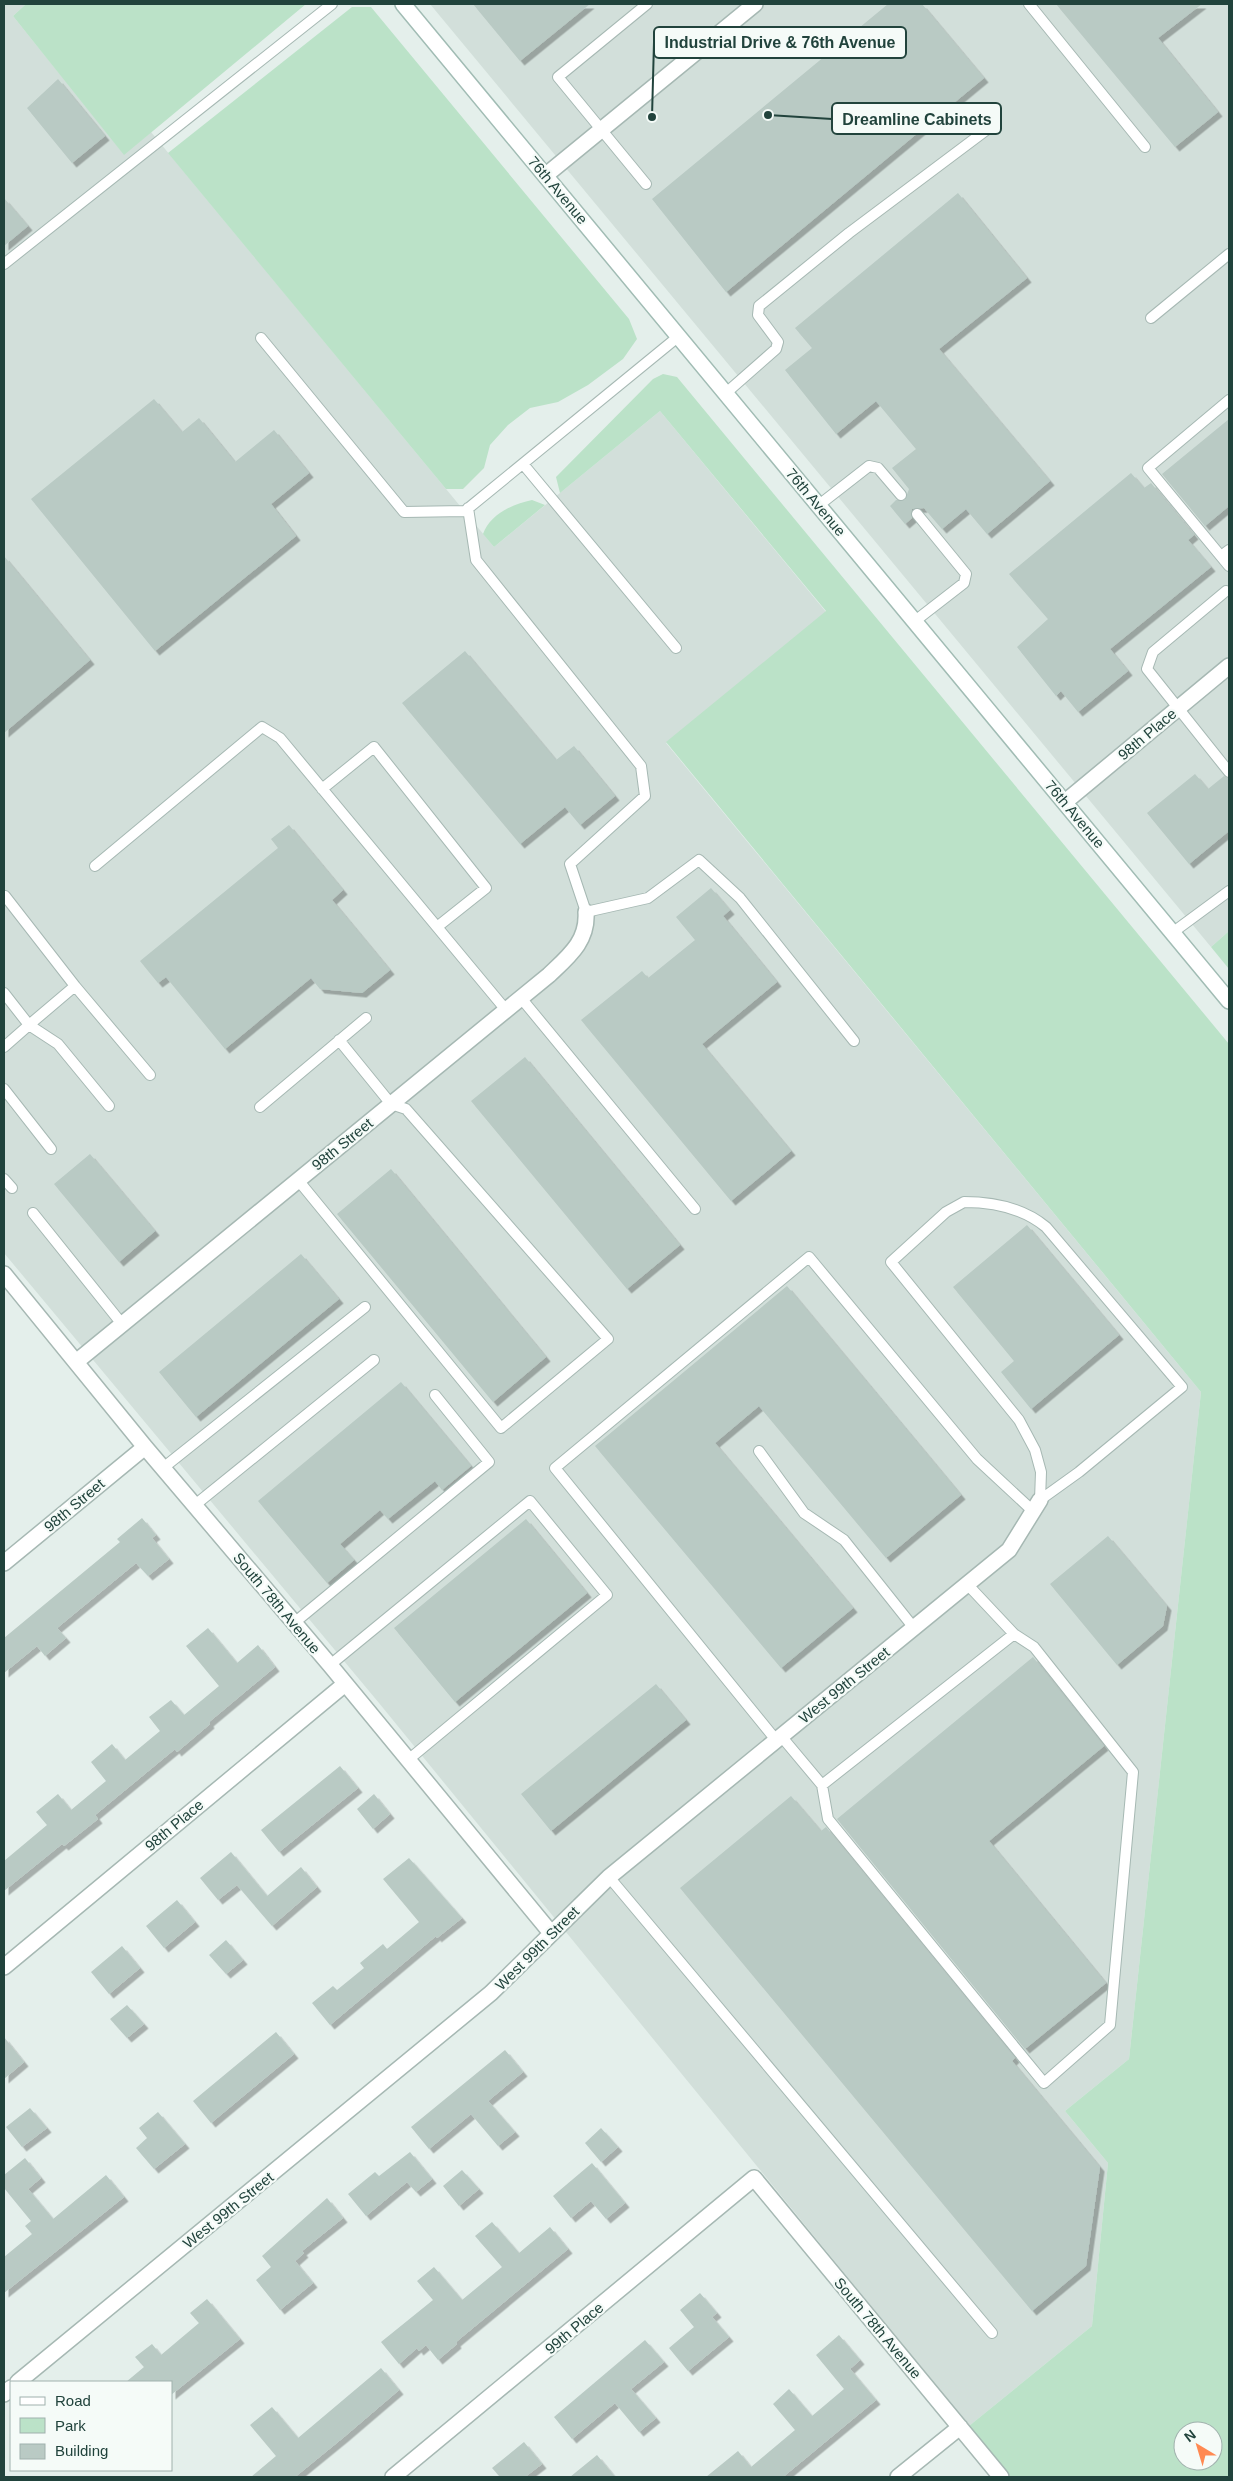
<svg xmlns="http://www.w3.org/2000/svg" width="1233" height="2481" font-family="Helvetica,sans-serif">
<defs>
<filter id="shadow"><feDropShadow dx="4.5" dy="4.5" stdDeviation="0" flood-color="#0004"/></filter>
</defs>
<rect width="100%" height="100%" fill="#e4efeb"/>
<path fill="#d2dfda" d="M 4,4 L 26,4 L 13,16 L 124,154 L 151,132 L 494,547 L 660,411 L 826,612 L 666,743 L 1201,1392 L 1129,2059 L 1065,2111 L 1108,2163 L 1092,2326 L 969,2426 L 379,1703 L 4,1253 Z
M 430,4 L 1229,4 L 1229,931 L 1211,947 Z"/>
<path fill="#bbe2c8" fill-rule="evenodd" d="M 26,4 L 306,4 L 124,155 L 13,16 Z
M 352,7 L 371,7 L 629,319 L 637,339 L 623,359 L 588,385 L 558,402 L 530,408 L 508,425 L 490,445 L 484,468 L 463,489 L 446,489 L 168,153 Z
M 663,374 L 677,377 L 1229,1044 L 1229,2477 L 1011,2477 L 969,2426 L 1092,2326 L 1108,2163 L 1065,2111 L 1129,2059 L 1201,1392 L 666,742 L 826,611 L 660,411 L 560,493 L 556,477 L 653,379 ZM 1183,2431 L 1213,2431 L 1213,2461 L 1183,2461 Z
M 532,500 L 545,505 L 494,547 L 483,534 C 490,514 513,504 532,500 Z
M 1229,931 L 1229,969 L 1211,947 Z"/>
<path fill="#b9cac4" filter="url(#shadow)" d="M 473,4 L 590,4 L 520,61 Z
M 888,4 L 922,4 L 984,78 L 726,292 L 652,199 Z
M 1056,4 L 1202,4 L 1158,38 L 1218,112 L 1175,147 Z
M 58,79 L 105,136 L 72,163 L 27,108 Z
M 958,193 L 1027,278 L 939,349 L 1050,481 L 987,534 L 966,509 L 942,529 L 924,508 L 912,509 L 912,518 L 905,524 L 890,506 L 896,500 L 905,500 L 909,489 L 892,468 L 916,449 L 876,401 L 836,434 L 785,370 L 812,348 L 795,328 Z
M 4,198 L 28,226 L 4,246 Z
M 154,399 L 182,432 L 199,418 L 235,462 L 274,430 L 309,473 L 271,504 L 296,536 L 155,651 L 31,499 Z
M 1229,419 L 1229,506 L 1205,526 L 1162,474 Z
M 1131,473 L 1144,488 L 1151,483 L 1194,535 L 1188,540 L 1211,567 L 1110,649 L 1128,671 L 1078,712 L 1061,691 L 1056,696 L 1017,647 L 1048,619 L 1009,574 Z
M 4,556 L 90,660 L 4,733 Z
M 465,651 L 556,760 L 574,746 L 615,796 L 580,825 L 565,807 L 520,844 L 402,703 Z
M 1195,774 L 1208,789 L 1224,776 L 1229,779 L 1229,831 L 1189,864 L 1147,813 Z
M 289,825 L 343,890 L 332,900 L 390,970 L 362,993 L 320,989 L 311,978 L 225,1049 L 166,977 L 158,983 L 140,961 L 278,848 L 271,839 Z
M 711,888 L 730,910 L 723,916 L 777,982 L 702,1044 L 791,1151 L 731,1201 L 581,1020 L 642,971 L 648,978 L 695,940 L 676,917 Z
M 525,1057 L 680,1245 L 627,1289 L 471,1101 Z
M 90,1154 L 155,1231 L 119,1262 L 54,1184 Z
M 391,1169 L 546,1357 L 493,1402 L 337,1214 Z
M 1027,1225 L 1119,1335 L 1031,1409 L 1001,1372 L 1014,1361 L 953,1287 Z
M 301,1254 L 339,1299 L 196,1417 L 159,1372 Z
M 787,1286 L 961,1495 L 886,1558 L 759,1406 L 715,1443 L 853,1608 L 781,1668 L 595,1446 Z
M 401,1382 L 471,1466 L 442,1490 L 435,1481 L 388,1519 L 380,1510 L 340,1544 L 354,1560 L 327,1583 L 258,1501 Z
M 142,1518 L 156,1535 L 152,1538 L 169,1559 L 148,1576 L 136,1563 L 57,1628 L 66,1638 L 45,1656 L 37,1646 L 4,1673 L 4,1638 L 120,1542 L 117,1539 Z
M 526,1519 L 587,1593 L 455,1702 L 394,1628 Z
M 1108,1536 L 1167,1606 L 1163,1626 L 1117,1665 L 1050,1584 Z
M 208,1628 L 237,1663 L 258,1645 L 275,1667 L 209,1722 L 210,1724 L 177,1752 L 175,1749 L 95,1815 L 98,1819 L 64,1846 L 62,1844 L 4,1891 L 4,1861 L 47,1825 L 36,1812 L 58,1794 L 71,1810 L 106,1781 L 91,1762 L 112,1744 L 125,1760 L 160,1731 L 149,1717 L 171,1700 L 184,1715 L 219,1686 L 186,1646 Z
M 1033,1657 L 1104,1746 L 989,1841 L 1106,1983 L 1025,2049 L 837,1819 Z
M 656,1684 L 686,1720 L 551,1831 L 521,1794 Z
M 340,1766 L 358,1788 L 279,1852 L 261,1830 Z
M 374,1794 L 390,1814 L 373,1829 L 357,1809 Z
M 791,1796 L 821,1831 L 826,1827 L 1015,2058 L 1012,2061 L 1100,2167 L 1086,2266 L 1032,2311 L 680,1888 Z
M 231,1852 L 267,1896 L 301,1867 L 317,1887 L 272,1926 L 237,1885 L 218,1900 L 200,1878 Z
M 409,1858 L 462,1918 L 437,1938 L 436,1936 L 330,2025 L 312,2003 L 333,1986 L 337,1990 L 364,1968 L 360,1963 L 383,1944 L 387,1949 L 419,1922 L 383,1879 Z
M 177,1900 L 195,1922 L 164,1948 L 146,1926 Z
M 226,1940 L 243,1960 L 226,1974 L 209,1955 Z
M 122,1946 L 140,1968 L 109,1994 L 91,1972 Z
M 127,2005 L 144,2024 L 127,2038 L 110,2019 Z
M 276,2032 L 294,2054 L 211,2123 L 193,2101 Z
M 4,2037 L 24,2062 L 4,2079 Z
M 505,2050 L 523,2072 L 488,2101 L 515,2132 L 498,2146 L 471,2114 L 429,2149 L 411,2127 Z
M 30,2108 L 47,2128 L 22,2147 L 6,2127 Z
M 158,2112 L 185,2144 L 154,2169 L 136,2148 L 147,2138 L 139,2128 Z
M 601,2128 L 618,2147 L 601,2162 L 585,2143 Z
M 410,2152 L 432,2179 L 416,2192 L 407,2182 L 366,2216 L 348,2194 L 375,2172 L 379,2176 Z
M 25,2158 L 41,2178 L 28,2189 L 53,2219 L 106,2175 L 124,2197 L 4,2293 L 4,2257 L 32,2234 L 25,2226 L 31,2221 L 4,2188 L 4,2175 Z
M 592,2163 L 625,2203 L 606,2219 L 591,2201 L 571,2218 L 553,2196 Z
M 462,2170 L 479,2189 L 459,2206 L 443,2186 Z
M 327,2198 L 343,2218 L 302,2251 L 304,2253 L 295,2261 L 313,2283 L 280,2310 L 256,2280 L 271,2267 L 262,2256 Z
M 492,2222 L 519,2253 L 550,2227 L 568,2249 L 456,2342 L 457,2344 L 438,2360 L 426,2345 L 419,2351 L 417,2348 L 399,2364 L 381,2342 L 433,2300 L 417,2281 L 434,2267 L 462,2300 L 502,2267 L 475,2236 Z
M 700,2293 L 717,2313 L 712,2317 L 729,2337 L 688,2371 L 669,2348 L 694,2327 L 680,2310 Z
M 207,2299 L 240,2339 L 171,2395 L 171,2382 L 126,2382 L 144,2367 L 135,2357 L 152,2344 L 161,2355 L 199,2323 L 190,2313 Z
M 839,2335 L 860,2360 L 850,2369 L 876,2400 L 783,2477 L 706,2477 L 738,2451 L 751,2467 L 795,2430 L 773,2404 L 789,2389 L 812,2416 L 844,2389 L 816,2355 Z
M 645,2340 L 664,2362 L 631,2389 L 656,2418 L 639,2432 L 615,2403 L 572,2439 L 554,2417 Z
M 381,2368 L 399,2390 L 344,2437 L 295,2477 L 251,2477 L 276,2456 L 250,2425 L 272,2407 L 298,2438 Z
M 524,2442 L 542,2464 L 525,2477 L 500,2477 L 492,2468 Z
M 597,2455 L 615,2477 L 570,2477 Z"/>
<g fill="none" stroke-linecap="round" stroke-linejoin="round">
<defs>
<path id="lane" d="M 1029,4 L 1145,147
M 646,184 L 558,77 L 647,4
M 4,264 L 332,4
M 1151,318 L 1229,254
M 261,338 L 404,512 L 465,511 L 679,336
M 726,393 L 776,349 L 778,342 L 758,315 L 759,306 L 849,233 L 993,125
M 1229,400 L 1148,468 L 1229,566
M 523,464 L 676,648
M 819,505 L 869,466 L 878,468 L 901,495
M 468,508 L 476,560 L 641,766 L 645,796 L 570,864 L 586,912 L 648,898 L 699,860 L 740,898 L 854,1041
M 1221,556 L 1229,550
M 1226,591 L 1153,652 L 1147,669 L 1229,772
M 915,621 L 964,583 L 966,574 L 917,514
M 322,789 L 374,747 L 486,888 L 437,927
M 95,866 L 262,727 L 280,738 L 506,1010
M 5,896 L 75,986 L 29,1025 L 58,1044 L 109,1106
M 1172,933 L 1229,891
M 75,986 L 150,1075
M 4,993 L 29,1025 L 4,1047
M 521,998 L 695,1209
M 4,1089 L 51,1149
M 260,1107 L 366,1018
M 4,1179 L 12,1188
M 298,1180 L 501,1428 L 608,1339 L 406,1109 L 391,1104 L 339,1040
M 964,1202 C 993,1202 1023,1208 1046,1227 L 1182,1387 L 1079,1472 L 1040,1500 L 1041,1472 L 1035,1450 L 1019,1420 L 891,1262 L 946,1212 Z
M 33,1213 L 122,1324
M 759,1451 L 804,1513 L 844,1540 L 914,1628
M 163,1468 L 365,1307
M 195,1505 L 374,1360
M 294,1623 L 489,1462 L 435,1395
M 330,1665 L 530,1501 L 607,1595 L 408,1760
M 781,1736 L 822,1785 L 1014,1634 L 967,1584
M 776,1740 L 555,1468 L 809,1257 L 977,1459 L 1034,1512
M 822,1785 L 828,1819 L 1044,2083 L 1110,2025 L 1133,1772 L 1034,1647 L 1014,1634
M 609,1877 L 992,2333"/>
<path id="street" d="M 546,175 L 755,4
M 1065,802 L 1229,666
M 4,1274 L 145,1447 L 330,1665 L 551,1933
M 76,1362 L 549,975 C 569,956 588,941 586,912
M 4,1563 L 145,1447
M 4,1967 L 345,1684
M 18,2382 L 491,1993 L 609,1877 L 1009,1550 L 1040,1500
M 4,2394 L 11,2388
M 393,2477 L 754,2178 L 1001,2477
M 898,2477 L 960,2427"/>
<path id="secondary" d="M 403,4 L 1229,1001"/>
</defs>
<use href="#lane" stroke="#a6b8b3" stroke-width="12"/>
<use href="#street" stroke="#a6b8b3" stroke-width="18"/>
<use href="#secondary" stroke="#a1bcb4" stroke-width="18"/>
<use href="#lane" stroke="#fff" stroke-width="10"/>
<use href="#street" stroke="#fff" stroke-width="15"/>
<use href="#secondary" stroke="#fff" stroke-width="15"/>
</g>
<g text-anchor="middle" dominant-baseline="central" stroke-width="4.5" stroke-linejoin="round" paint-order="stroke">
<g font-size="15" fill="#21433c" stroke="#f5fbf8">
<text transform="translate(558 190) rotate(50)">76th Avenue</text>
<text transform="translate(816 502) rotate(50)">76th Avenue</text>
<text transform="translate(1147 734) rotate(-40)">98th Place</text>
<text transform="translate(1075 814) rotate(50)">76th Avenue</text>
<text transform="translate(342 1144) rotate(-39)">98th Street</text>
<text transform="translate(74 1505) rotate(-40)">98th Street</text>
<text transform="translate(277 1603) rotate(50)">South 78th Avenue</text>
<text transform="translate(844 1685) rotate(-39)">West 99th Street</text>
<text transform="translate(174 1825) rotate(-40)">98th Place</text>
<text transform="translate(537 1948) rotate(-45)">West 99th Street</text>
<text transform="translate(228 2210) rotate(-39)">West 99th Street</text>
<text transform="translate(574 2328) rotate(-40)">99th Place</text>
<text transform="translate(878 2328) rotate(50)">South 78th Avenue</text>
</g>
</g>
<path fill="none" stroke="#21433c" stroke-width="2" d="M652 117L654 42M768 115L832 119"/>
<g fill="#21433c" stroke="#f5fbf8" stroke-width="2">
<circle cx="652" cy="117" r="5"/>
<circle cx="768" cy="115" r="5"/>
</g>
<g fill="#f5fbf8" stroke="#21433c" stroke-width="2">
<rect x="654" y="27" width="252" height="31" rx="5"/>
<rect x="832" y="103" width="169" height="31" rx="5"/>
</g>
<g font-size="16" text-anchor="middle" font-weight="bold" fill="#21433c">
<text x="780" y="48">Industrial Drive &amp; 76th Avenue</text>
<text x="917" y="125">Dreamline Cabinets</text>
</g>
<rect width="1233" height="2481" fill="none" stroke="#21433c" stroke-width="10"/>
<rect x="10" y="2381" width="162" height="90" fill="#f5fbf8" stroke="#a0b1ad"/>
<rect x="20" y="2397" width="25" height="8" fill="#ffffff" stroke="#a0b1ad"/>
<text x="55" y="2406" font-size="15" fill="#21433c">Road</text>
<rect x="20" y="2418" width="25" height="15" fill="#bbe2c8" stroke="#a0b1ad"/>
<text x="55" y="2431" font-size="15" fill="#21433c">Park</text>
<rect x="20" y="2444" width="25" height="15" fill="#b9cac4" stroke="#a0b1ad"/>
<text x="55" y="2456" font-size="15" fill="#21433c">Building</text>
<g transform="translate(1198 2446) rotate(322)"><circle r="24" fill="#f5fbf8" stroke="#a0b1ad"/>
<path d="M0-4L9 19L0 12L-9 19Z" fill="#ff8952"/>
<text y="-8" font-size="14" font-weight="bold" text-anchor="middle" fill="#21433c">N</text>
</g>
</svg>
